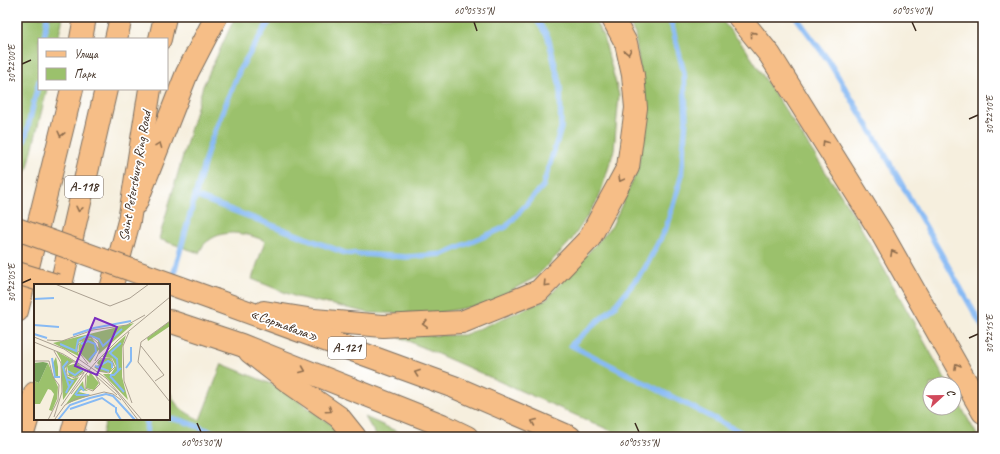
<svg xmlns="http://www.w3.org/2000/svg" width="1000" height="454" font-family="Caveat,sans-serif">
<rect width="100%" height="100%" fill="#fff"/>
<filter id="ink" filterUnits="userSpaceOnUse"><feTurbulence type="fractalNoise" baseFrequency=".025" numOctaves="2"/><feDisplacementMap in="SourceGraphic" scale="8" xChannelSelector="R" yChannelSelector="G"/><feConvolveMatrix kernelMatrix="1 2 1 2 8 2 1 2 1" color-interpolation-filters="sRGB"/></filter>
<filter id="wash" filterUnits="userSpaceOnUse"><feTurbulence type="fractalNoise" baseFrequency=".012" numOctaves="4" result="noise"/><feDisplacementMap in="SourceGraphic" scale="16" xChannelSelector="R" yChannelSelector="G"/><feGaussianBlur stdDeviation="0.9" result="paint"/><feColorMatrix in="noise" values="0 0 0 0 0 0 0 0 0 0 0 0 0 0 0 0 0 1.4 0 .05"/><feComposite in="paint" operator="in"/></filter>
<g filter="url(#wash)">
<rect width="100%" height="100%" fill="#f6efde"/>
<path fill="#9bc16c" stroke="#6b7645" d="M 17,17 L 63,17 L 58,39 L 39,39 L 39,89 L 47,89 L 27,171 L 17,180 Z
M 235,17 L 592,17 L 603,35 L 619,95 L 614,150 L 599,198 L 571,241 L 536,277 L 486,304 L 438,313 L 370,313 L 296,297 L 252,279 L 265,241 C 247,233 225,228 208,241 C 204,243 201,249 199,253 L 159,239 L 203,86 Z
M 625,17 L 719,17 L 745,48 L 855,217 L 948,384 L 930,384 L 930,408 L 954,408 L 954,394 L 978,437 L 625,437 L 397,336 L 464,335 L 546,300 L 612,226 L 638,169 L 645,109 L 635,34 Z
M 222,364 L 281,388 L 332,425 L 341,437 L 102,437 L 106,419 L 169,419 L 169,389 C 174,407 185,412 200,420 Z
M 365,417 L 409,437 L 377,437 Z"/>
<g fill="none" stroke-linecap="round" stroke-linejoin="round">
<path stroke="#87baf4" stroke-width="5.5" d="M 668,17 L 671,22 L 684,73 L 686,119 L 681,178 L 666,228 L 644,270 L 614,307 L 571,345 L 750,437
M 796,17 L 828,60 L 883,151 L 983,328
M 44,39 L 47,17
M 17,154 L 25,139 L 39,81
M 195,196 L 345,253 L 406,257 L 443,254 L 506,227 L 543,186 L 561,128 L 560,86 L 548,37 L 535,17
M 172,280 L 209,146 L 240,69 L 272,17
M 169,418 L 183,421 L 226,437
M 146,437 L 147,419"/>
</g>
</g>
<g filter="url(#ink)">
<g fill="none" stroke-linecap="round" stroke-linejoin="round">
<defs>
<path id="primary" d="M 136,203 L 187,73 L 216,17
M 264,312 L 314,320 L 383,326 L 462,322 L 539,291 L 589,239 L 628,167 L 636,108 L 633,75 L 626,43 L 612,17
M 250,352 L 290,383 L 339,417 L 355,437"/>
<path id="highway" d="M 739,17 L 770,55 L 882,234 L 983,412
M 81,39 L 85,17
M 116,39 L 121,17
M 160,39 L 165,17
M 61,285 L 106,89
M 112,285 L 129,221 L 150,89
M 215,300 L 454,387 L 570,437
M 17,311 L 72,89
M 169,321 L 241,345 L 442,425 L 467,437
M 22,437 L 35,393
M 71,437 L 76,419"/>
</defs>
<use href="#primary" stroke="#7c6f61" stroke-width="24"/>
<use href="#highway" stroke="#7c6f61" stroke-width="24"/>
<use href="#primary" stroke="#f6be87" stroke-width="22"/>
<use href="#highway" stroke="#f6be87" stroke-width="22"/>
<defs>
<path id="highway-bridge" d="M 17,229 L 215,300
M 17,273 L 56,285"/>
</defs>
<use href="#highway-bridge" stroke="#7c6f61" stroke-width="24" stroke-linecap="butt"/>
<use href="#highway-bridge" stroke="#f6be87" stroke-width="22"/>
</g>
<defs><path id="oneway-chevron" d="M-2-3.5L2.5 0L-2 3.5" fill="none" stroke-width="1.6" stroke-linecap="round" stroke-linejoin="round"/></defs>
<g stroke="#8f6d4d">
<use href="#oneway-chevron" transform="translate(753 34) rotate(-129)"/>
<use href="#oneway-chevron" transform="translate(628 52) rotate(78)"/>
<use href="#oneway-chevron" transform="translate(61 134) rotate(104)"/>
<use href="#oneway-chevron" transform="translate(825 143) rotate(-122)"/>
<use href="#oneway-chevron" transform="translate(159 145) rotate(-69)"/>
<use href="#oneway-chevron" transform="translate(621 179) rotate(118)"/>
<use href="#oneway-chevron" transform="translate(79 209) rotate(103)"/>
<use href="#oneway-chevron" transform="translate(893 253) rotate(-119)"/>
<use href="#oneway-chevron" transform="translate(546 284) rotate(134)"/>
<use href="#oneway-chevron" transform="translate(425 324) rotate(177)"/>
<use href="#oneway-chevron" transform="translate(957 366) rotate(-119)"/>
<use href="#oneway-chevron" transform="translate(303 370) rotate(22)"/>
<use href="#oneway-chevron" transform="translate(417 373) rotate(-160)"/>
<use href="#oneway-chevron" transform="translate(329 410) rotate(35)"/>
<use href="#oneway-chevron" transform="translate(534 422) rotate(-157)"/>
</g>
</g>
<path fill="none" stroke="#3b2a1e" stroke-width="1.5" d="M 474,22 L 477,31M 912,22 L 916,31M 22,64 L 31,60M 969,119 L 978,115M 22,283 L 31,279M 969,338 L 978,334M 197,423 L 201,432M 635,423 L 639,432"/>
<g text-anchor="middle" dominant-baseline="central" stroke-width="3.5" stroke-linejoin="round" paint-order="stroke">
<g fill="#fff" stroke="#766a62" stroke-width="1">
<rect x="65" y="176" width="38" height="22" rx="3"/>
<rect x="328" y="337" width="38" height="22" rx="3"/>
</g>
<g font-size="13" font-weight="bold" fill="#3b2a1e">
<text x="84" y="187">А-118</text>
<text x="347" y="348">А-121</text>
</g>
<g font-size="14" fill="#3b2a1e" stroke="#fff">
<text transform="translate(135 176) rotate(-80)">Saint Petersburg Ring Road</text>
<text transform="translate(284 325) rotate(20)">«Сортавала»</text>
</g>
</g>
<g transform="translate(34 284)">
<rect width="136" height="136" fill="#f6efde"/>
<path d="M 136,37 L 136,42 L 114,57 L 113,54 ZM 100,39 L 65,70 L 64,57 L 59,53 L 45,58 L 43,66 L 46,73 L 19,59 ZM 92,51 L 88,64 L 88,93 L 94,116 L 69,90 L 77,90 L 82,82 L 78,74 L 68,73 ZM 58,54 L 65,65 L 56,79 L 45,68 L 45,61 L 49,56 ZM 22,67 L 40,77 L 31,84 L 33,92 L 38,95 L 45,93 L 29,116 L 27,76 ZM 22,73 L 24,83 L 24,94 L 21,93 L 18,81 ZM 76,74 L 80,81 L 76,88 L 67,88 L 60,83 L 65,81 L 63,79 L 65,76 ZM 14,79 L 24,103 L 23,115 L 18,127 L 15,126 L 20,110 L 17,106 L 14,105 L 6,120 L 0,120 L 0,97 L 5,99 ZM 43,79 L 50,85 L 49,88 L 42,93 L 35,92 L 33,82 ZM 56,88 L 65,99 L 60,106 L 52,104 L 53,91 L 55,92 ZM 49,97 L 50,104 L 54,107 L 47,106 L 45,108 L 57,111 L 32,120 Z" fill="#9bc16c"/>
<path d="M 9,78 L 14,79 L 5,99 L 0,97 L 0,79 Z" fill="#7ca760"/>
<path fill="none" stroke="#87baf4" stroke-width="2" d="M 0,15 L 20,14M 0,41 L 25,43M 0,50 L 13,54M 39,51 L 60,44 L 97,37M 26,60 L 42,67 L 44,56 L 55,51 L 65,55 L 69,62 L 88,45M 47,60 L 54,57 L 61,60 L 62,68 L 55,76M 18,74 L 21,93 L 26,93M 61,82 L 75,87M 64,83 L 74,77 L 78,79 L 78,84M 92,84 L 97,77 L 97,63M 34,87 L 41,91 L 49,85M 84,87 L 83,75 L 76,69 L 87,59M 76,91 L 80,91 L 87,84M 76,92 L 90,108M 32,95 L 39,97 L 35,103M 32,109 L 35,103 L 29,83 L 34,77M 41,111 L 47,103 L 50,107M 42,111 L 55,111M 56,114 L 72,110 L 79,112 L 101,136M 82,123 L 82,128 L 87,136M 36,125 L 68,114 L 81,123M 24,136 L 36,121 L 56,114"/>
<path fill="none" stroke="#aba091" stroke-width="1" d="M 21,0 L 76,22 L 96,14 L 115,0M 136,37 L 107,58 L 104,78 L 136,118M 95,48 L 89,62 L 90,97 L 98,119M 0,53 L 30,65 L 72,94 L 108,136M 13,56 L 28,57 L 59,46 L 93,41 L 111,31M 0,58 L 29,70 L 47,81 L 61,90 L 66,100 L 59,107 L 51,104 L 52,90 L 53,89 L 61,79 L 84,56 L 136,13M 107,62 L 130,91 L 121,97M 0,77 L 15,77 L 19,93 L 25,101 L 24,116 L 14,136M 41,78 L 36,78 L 32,82 L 33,91 L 41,94 L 52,87M 54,80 L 44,67 L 44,61 L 49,55 L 57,53 L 64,59 L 66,66 L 61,77M 64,87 L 75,89 L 81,83 L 77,74 L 66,75M 62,89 L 82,107 L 104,136M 62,92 L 83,111M 37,110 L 52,90M 27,122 L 50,89M 20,133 L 28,108 L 27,79 L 20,67M 21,135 L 31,121 L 42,115 L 70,108 L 79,110 L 87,116"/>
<path fill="#7b2cbf" fill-opacity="0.15" stroke="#7b2cbf" stroke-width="2" d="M 61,34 L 83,43 L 63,91 L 41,82 Z"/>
<rect width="136" height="136" fill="none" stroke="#3b2a1e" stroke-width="2"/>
</g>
<rect width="1000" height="454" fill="none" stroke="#fff" stroke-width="44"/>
<rect x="38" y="38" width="130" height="52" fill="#ffffff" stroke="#b1aaa5"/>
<rect x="46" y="51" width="20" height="6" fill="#f6be87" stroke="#b1aaa5"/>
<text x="74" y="58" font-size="12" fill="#3b2a1e">Улица</text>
<rect x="46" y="68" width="20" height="12" fill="#9bc16c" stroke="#b1aaa5"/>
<text x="74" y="78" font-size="12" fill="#3b2a1e">Парк</text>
<g transform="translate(942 396) rotate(68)"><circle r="19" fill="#ffffff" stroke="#b1aaa5"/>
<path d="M0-3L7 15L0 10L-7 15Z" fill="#d1495b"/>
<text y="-6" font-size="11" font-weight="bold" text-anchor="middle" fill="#3b2a1e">С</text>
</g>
<rect x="22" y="22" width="956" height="410" fill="none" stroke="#3b2a1e" stroke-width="1.5"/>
<g font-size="10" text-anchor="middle" fill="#3b2a1e">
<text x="474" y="14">60°05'35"N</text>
<text x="912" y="14">60°05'40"N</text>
<text transform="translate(11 64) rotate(-90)" y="4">30°22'00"E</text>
<text transform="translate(989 115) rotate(-90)" y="4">30°22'10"E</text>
<text transform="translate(11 283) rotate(-90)" y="4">30°22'05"E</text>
<text transform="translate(989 334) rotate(-90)" y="4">30°22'15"E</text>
<text x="201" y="446">60°05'30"N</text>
<text x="639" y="446">60°05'35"N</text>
</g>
</svg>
